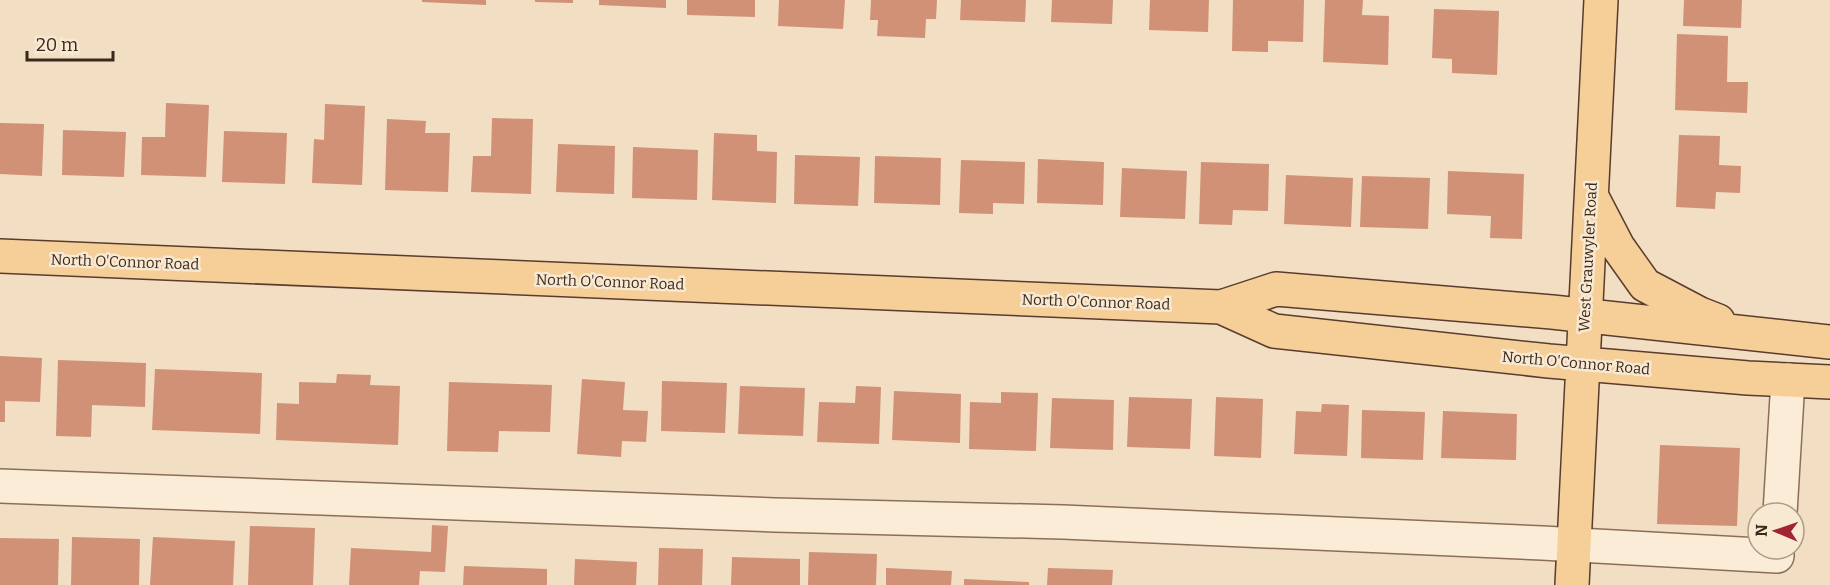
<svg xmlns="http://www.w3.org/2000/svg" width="1830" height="585" font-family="Bitter,serif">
<rect width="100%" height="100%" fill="#f1dec3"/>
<path fill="#d19176" d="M 422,0 L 486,0 L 486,5 L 422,2 Z
M 535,0 L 573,0 L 573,3 L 535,2 Z
M 599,0 L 666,0 L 666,8 L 599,5 Z
M 687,0 L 755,0 L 755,17 L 687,15 Z
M 779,0 L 845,0 L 843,29 L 778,26 Z
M 871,0 L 937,0 L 936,19 L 926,19 L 925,38 L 877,36 L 878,20 L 870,20 Z
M 961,0 L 1026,0 L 1025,22 L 960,20 Z
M 1052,0 L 1113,0 L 1112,24 L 1051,22 Z
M 1150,0 L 1209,0 L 1208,32 L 1149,30 Z
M 1233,0 L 1304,0 L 1303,42 L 1268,41 L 1268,52 L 1232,51 Z
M 1325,0 L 1363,0 L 1362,15 L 1389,16 L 1388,65 L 1323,62 Z
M 1684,0 L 1742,0 L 1741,28 L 1683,26 Z
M 1434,9 L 1499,11 L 1497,75 L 1452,73 L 1452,59 L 1432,58 Z
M 1677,34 L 1728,36 L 1727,82 L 1748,82 L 1747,113 L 1675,110 Z
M 166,103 L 209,105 L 206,177 L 141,175 L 142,137 L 165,137 Z
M 325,104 L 365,106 L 362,185 L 312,183 L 314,139 L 324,140 Z
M 492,118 L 533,119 L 531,194 L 471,192 L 473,156 L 491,156 Z
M 387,119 L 426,121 L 425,133 L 450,133 L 448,192 L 385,190 Z
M 0,123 L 44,124 L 42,176 L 0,174 Z
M 63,130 L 126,132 L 124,177 L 62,175 Z
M 224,131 L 287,133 L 285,184 L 222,182 Z
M 714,133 L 757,135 L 757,151 L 777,152 L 776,203 L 712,200 Z
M 1679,135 L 1720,136 L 1719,165 L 1741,166 L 1740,193 L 1716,192 L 1715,209 L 1676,207 Z
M 558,144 L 615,146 L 614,194 L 556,192 Z
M 633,147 L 698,150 L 697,200 L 632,198 Z
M 795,155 L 860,157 L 858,206 L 794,204 Z
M 875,156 L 941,158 L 940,205 L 874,203 Z
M 1038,159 L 1104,162 L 1103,205 L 1037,203 Z
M 961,160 L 1025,162 L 1024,204 L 993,203 L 993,214 L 959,213 Z
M 1201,162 L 1269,164 L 1268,211 L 1233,210 L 1232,225 L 1199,224 Z
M 1122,168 L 1187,171 L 1185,219 L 1120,217 Z
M 1448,171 L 1524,174 L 1522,239 L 1490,238 L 1491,216 L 1447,214 Z
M 1286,175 L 1353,178 L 1351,227 L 1284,224 Z
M 1362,176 L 1430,178 L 1428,229 L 1360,227 Z
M 0,356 L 42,358 L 40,402 L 5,401 L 5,422 L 0,422 Z
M 58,360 L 146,363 L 145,407 L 92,405 L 91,437 L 56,436 Z
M 155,369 L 262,373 L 260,434 L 152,430 Z
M 337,374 L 371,375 L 370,385 L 400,386 L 398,445 L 276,440 L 277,403 L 299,404 L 299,382 L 336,383 Z
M 582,379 L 625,382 L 623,410 L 648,411 L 646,442 L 622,441 L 621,457 L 577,454 Z
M 662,381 L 727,383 L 725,433 L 661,431 Z
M 449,382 L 552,385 L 550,432 L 499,431 L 498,452 L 447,451 Z
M 740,386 L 805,388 L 803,436 L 738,434 Z
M 856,386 L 881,387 L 879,444 L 817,442 L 819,402 L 855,403 Z
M 894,391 L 961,394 L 960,443 L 892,440 Z
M 1001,392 L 1038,393 L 1036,451 L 969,449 L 970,402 L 1001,403 Z
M 1129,397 L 1192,399 L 1190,449 L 1127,447 Z
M 1216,397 L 1263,399 L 1261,458 L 1214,456 Z
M 1052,398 L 1114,400 L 1113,450 L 1050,448 Z
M 1322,404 L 1349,405 L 1347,456 L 1294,454 L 1296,411 L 1321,412 Z
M 1362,410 L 1425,412 L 1423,460 L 1361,458 Z
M 1443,411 L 1517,414 L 1516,460 L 1441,458 Z
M 1660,445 L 1740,448 L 1737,526 L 1657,524 Z
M 432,525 L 448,526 L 445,572 L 420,571 L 419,585 L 349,585 L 351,548 L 431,552 Z
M 250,526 L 315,528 L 313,585 L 248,585 Z
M 72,537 L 140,539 L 139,585 L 71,585 Z
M 153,537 L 235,541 L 233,585 L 150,585 Z
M 0,538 L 59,539 L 58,585 L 0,585 Z
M 659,548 L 703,549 L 702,585 L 658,585 Z
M 809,552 L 877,554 L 876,585 L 808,585 Z
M 732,557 L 800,559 L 800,585 L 731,585 Z
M 575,559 L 637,562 L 636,585 L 574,585 Z
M 464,566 L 547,569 L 547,585 L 463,585 Z
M 886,568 L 952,571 L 951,585 L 886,585 Z
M 1048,568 L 1113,570 L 1112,585 L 1047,585 Z
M 964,579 L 1029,582 L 1029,585 L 964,585 Z"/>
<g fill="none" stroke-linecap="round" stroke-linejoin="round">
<defs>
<path id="minor" d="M 0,486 L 775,515 L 1063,522 L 1542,543 L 1777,556 L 1777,549
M 1780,513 L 1788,380"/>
<path id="major" d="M 1592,197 L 1618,247 L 1645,285 L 1700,314 L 1718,321
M 0,256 L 1221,307 L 1276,289 L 1552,312 L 1830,342
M 1221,307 L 1274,331 L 1549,361 L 1748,378 L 1830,382
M 1572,585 L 1601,0"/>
</defs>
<use href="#minor" stroke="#8c6e58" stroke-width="36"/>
<use href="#major" stroke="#5a3c2d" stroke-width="36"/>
<use href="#minor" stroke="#fbecd7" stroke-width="33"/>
<use href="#major" stroke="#f6ce98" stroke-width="33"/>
</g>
<g text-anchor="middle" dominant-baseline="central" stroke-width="5" stroke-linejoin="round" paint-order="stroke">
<g font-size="15" fill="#3b281d" stroke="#f8e9d3">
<text transform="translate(1588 257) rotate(-87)">West Grauwyler Road</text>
<text transform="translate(125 262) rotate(2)">North O'Connor Road</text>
<text transform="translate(610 282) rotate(2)">North O'Connor Road</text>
<text transform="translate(1096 302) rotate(2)">North O'Connor Road</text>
<text transform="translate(1576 363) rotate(5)">North O'Connor Road</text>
</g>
</g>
<g transform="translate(1776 531) rotate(272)"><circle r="28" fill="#f8e9d3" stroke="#ac9c8a" stroke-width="1.5"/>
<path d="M0-4.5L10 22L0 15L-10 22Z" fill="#9f2434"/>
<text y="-9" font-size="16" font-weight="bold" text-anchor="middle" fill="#3b281d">N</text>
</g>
<path d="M27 51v9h86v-9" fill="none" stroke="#3b281d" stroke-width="3"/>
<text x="36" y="51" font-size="18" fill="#3b281d" stroke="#f8e9d3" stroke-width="4.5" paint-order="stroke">20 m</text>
</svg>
